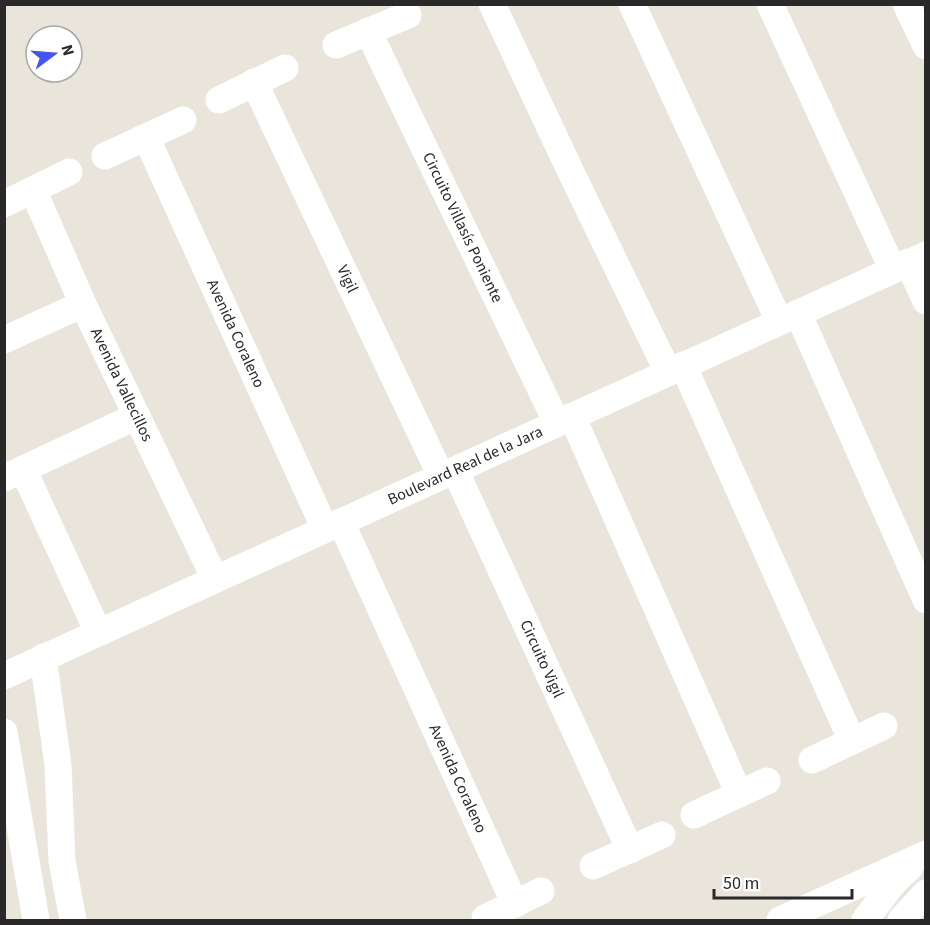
<svg xmlns="http://www.w3.org/2000/svg" width="930" height="925" font-family="'Source Sans 3',sans-serif">
<rect width="100%" height="100%" fill="#eae5db"/>
<g fill="none" stroke-linecap="round" stroke-linejoin="round">
<g stroke="#fff" stroke-width="27">
<path d="M 492,4 L 568,166 L 668,372"/>
<path d="M 632,4 L 779,321"/>
<path d="M 770,4 L 893,270"/>
<path d="M 906,4 L 926,46"/>
<path id="s1" d="M 368,31 L 557,423"/>
<path d="M 336,45 L 408,15"/>
<path id="s2" d="M 254,82 L 441,476"/>
<path d="M 219,100 L 285,68"/>
<path id="s3" d="M 146,137 L 325,529"/>
<path d="M 105,156 L 183,120"/>
<path id="s4" d="M 33,190 L 83,304 L 215,579"/>
<path d="M 4,204 L 69,172"/>
<path d="M 908,262 L 926,301"/>
<path d="M 798,313 L 926,600"/>
<path d="M 4,340 L 83,304"/>
<path d="M 683,365 L 852,741"/>
<path d="M 572,416 L 739,794"/>
<path d="M 23,469 L 98,632"/>
<path id="s5" d="M 455,470 L 630,850"/>
<path d="M 4,478 L 137,416"/>
<path id="s6" d="M 341,522 L 515,904"/>
<path d="M 43,657 L 58,765 L 62,861 L 73,920"/>
<path id="s7" d="M 4,676 L 926,255"/>
<path d="M 4,732 L 36,920"/>
<path d="M 812,760 L 884,726"/>
<path d="M 694,815 L 767,781"/>
<path d="M 593,866 L 662,835"/>
<path d="M 485,918 L 541,891"/>
<path d="M 780,920 L 926,854"/>
<path d="M 865,920 L 893,883 L 910,867"/>
<path d="M 901,920 L 926,893"/>
</g>
</g>
<g text-anchor="middle" dominant-baseline="central" stroke-width="5" stroke-linejoin="round" paint-order="stroke">
<g font-size="16" fill="#292929" stroke="#fff">
<text stroke="none"><textPath href="#s1" startOffset="218">Circuito Villasís Poniente</textPath></text>
<text stroke="none"><textPath href="#s2" startOffset="218">Vigil</textPath></text>
<text stroke="none"><textPath href="#s3" startOffset="216">Avenida Coraleno</textPath></text>
<text stroke="none"><textPath href="#s4" startOffset="214">Avenida Vallecillos</textPath></text>
<text stroke="none"><textPath href="#s7" startOffset="507">Boulevard Real de la Jara</textPath></text>
<text stroke="none"><textPath href="#s5" startOffset="208">Circuito Vigil</textPath></text>
<text stroke="none"><textPath href="#s6" startOffset="282">Avenida Coraleno</textPath></text>
</g>
</g>
<rect width="930" height="925" fill="none" stroke="#292929" stroke-width="12"/>
<g transform="translate(54 54) rotate(74)"><circle r="28" fill="#ffffff" stroke="#a9a9a9" stroke-width="1.5"/>
<path d="M0-4.5L10 22L0 15L-10 22Z" fill="#4454ef"/>
<text y="-9" font-size="16" font-weight="bold" text-anchor="middle" fill="#292929">N</text>
</g>
<path d="M714 889v9h138v-9" fill="none" stroke="#292929" stroke-width="3"/>
<text x="723" y="889" font-size="18" fill="#292929" stroke="#ffffff" stroke-width="4.5" paint-order="stroke">50 m</text>
</svg>
